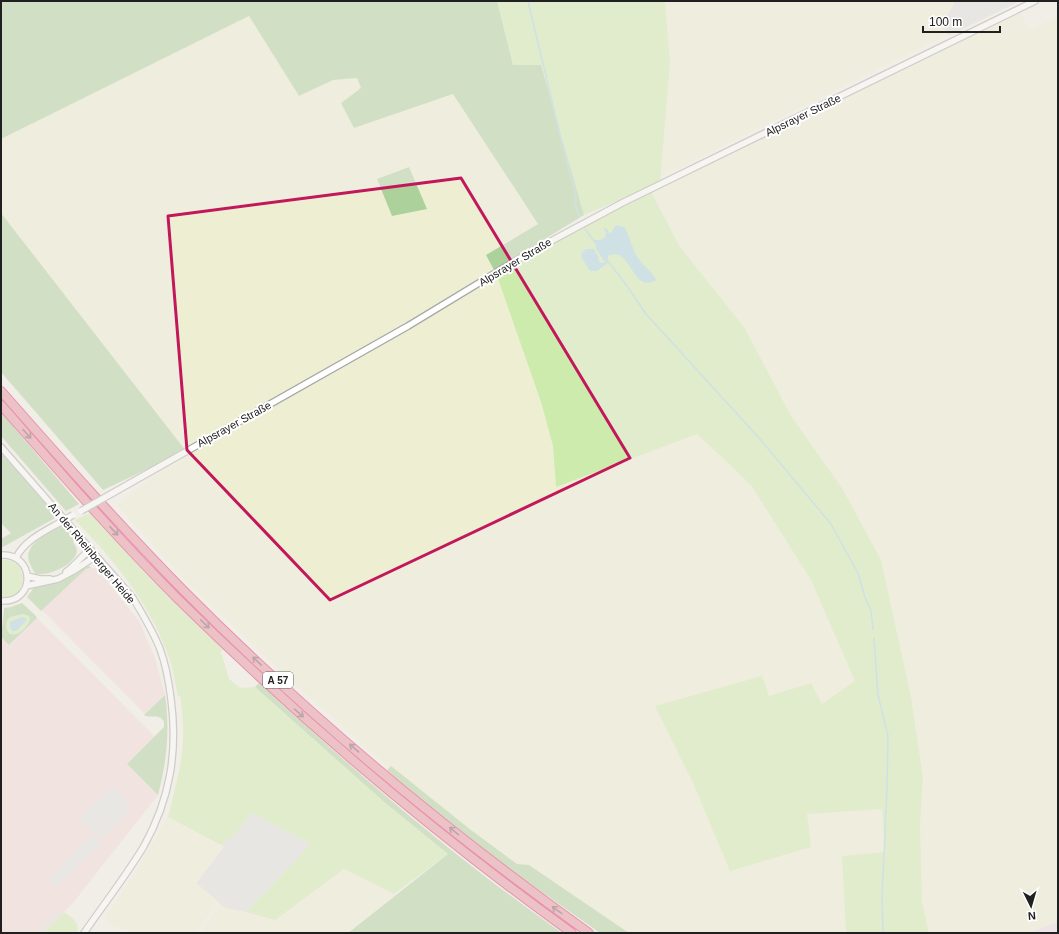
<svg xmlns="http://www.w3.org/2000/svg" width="1059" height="934" font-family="Helvetica,sans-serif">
<rect width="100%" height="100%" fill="#f1ede7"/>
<path fill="#dedddd" d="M 953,1 L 1020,1 L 948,36 L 942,23 L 954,4 Z
M 252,813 L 310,844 L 297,859 L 246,912 L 225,908 L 196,883 L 224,847 L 221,845 L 227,838 L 230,840 Z"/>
<path fill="#f1d7d6" d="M 91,568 L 96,568 L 139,621 L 155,658 L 165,695 L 145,714 L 42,610 L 86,569 Z
M 37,618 L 155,737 L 127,764 L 158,795 L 72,904 L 43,933 L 1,933 L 1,637 L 10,645 Z"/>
<path fill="#ead9e7" d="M 1058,921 L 1058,933 L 1029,933 Z"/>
<path fill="#eeefd2" d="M 665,1 L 953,1 L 954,4 L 942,23 L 947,35 L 661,177 L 670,63 Z
M 1020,13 L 1030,30 L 1058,16 L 1058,921 L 1029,933 L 929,933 L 922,902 L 920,826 L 923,778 L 911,697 L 842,488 L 791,416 L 744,327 L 680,247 L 652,193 Z
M 249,16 L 299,96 L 333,80 L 357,78 L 361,88 L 354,128 L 453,94 L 538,224 L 486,255 L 494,270 L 491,276 L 496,273 L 541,402 L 553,446 L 556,487 L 697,434 L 751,485 L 811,580 L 855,681 L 822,704 L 811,683 L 769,696 L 672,702 L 655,706 L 693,783 L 807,814 L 883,809 L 885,852 L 842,856 L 846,933 L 629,933 L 529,865 L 517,864 L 471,830 L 391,766 L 389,768 L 286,676 L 189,585 L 117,505 L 186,451 L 1,213 L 1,139 L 144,67 Z
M 168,817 L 224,847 L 196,883 L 218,901 L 217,903 L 196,933 L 133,933 L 110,925 L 105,918 L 132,878 L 157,836 L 161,827 Z
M 344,869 L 396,895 L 346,933 L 200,933 L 219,904 L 225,908 L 275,920 Z"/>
<path fill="#cdebac" d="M 497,1 L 665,1 L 670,63 L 660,183 L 584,215 L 541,65 L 513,65 Z
M 650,190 L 680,247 L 744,327 L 791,416 L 842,488 L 881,560 L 911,697 L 923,778 L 920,826 L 922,902 L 929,933 L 846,933 L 842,856 L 885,852 L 882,809 L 807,814 L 811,847 L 730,871 L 693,783 L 655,706 L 762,676 L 769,696 L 811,683 L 822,704 L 855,681 L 811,580 L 751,485 L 697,434 L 556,487 L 553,446 L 541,402 L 496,273 Z
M 90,513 L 145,573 L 223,650 L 220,653 L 222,655 L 229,679 L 240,688 L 255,687 L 383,801 L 448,854 L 394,894 L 344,869 L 275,920 L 246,912 L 297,859 L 310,844 L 252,813 L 230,840 L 227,839 L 221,845 L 168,817 C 174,792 182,766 183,740 C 184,725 182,711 180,696 L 178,696 C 175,682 173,666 167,652 C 150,604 111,556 75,520 Z
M 1,560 C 29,557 31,599 1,598 Z
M 23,614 L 29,616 L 30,621 L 29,622 C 24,627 14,642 7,631 C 5,627 6,624 7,621 L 10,617 Z
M 64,912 C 71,917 81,923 77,933 L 43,933 Z"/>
<path fill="#acd19b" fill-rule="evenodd" d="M 1,1 L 497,1 L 513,65 L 541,65 L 584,215 L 494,270 L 486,255 L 538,224 L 453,94 L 354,128 L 341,103 L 361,88 L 357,78 L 333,80 L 299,96 L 249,16 L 1,139 Z
M 409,167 L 427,209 L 392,216 L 377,179 Z
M 1,213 L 186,451 L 103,490 L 1,372 Z
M 1,412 L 79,504 L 66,511 L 1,436 Z
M 1,453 L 57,517 L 1,548 L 1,539 L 11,533 L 1,523 Z
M 62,525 L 75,540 L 73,542 C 75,545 77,548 77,551 C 75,565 49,576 36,574 C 33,571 32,568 30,564 C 21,544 49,533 62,525 Z
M 88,565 L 91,568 L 86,569 L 41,611 L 27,597 L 35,586 L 53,583 L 63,580 Z
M 22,603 L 35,615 L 37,618 L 9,645 L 1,637 L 4,610 L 4,608 L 11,607 ZM 23,614 L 29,616 L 30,620 L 29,622 C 26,626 21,633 16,634 C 7,637 5,627 7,621 L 10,617 Z
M 259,683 C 355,772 455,858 562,933 L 348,933 L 448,854 L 383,801 L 255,687 Z
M 165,695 C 170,729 167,761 158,795 L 127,764 L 164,727 L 164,722 C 159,713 152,719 144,715 Z
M 391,766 L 471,830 L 517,864 L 529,865 L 629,933 L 600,933 L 512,871 L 426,803 L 387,770 Z"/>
<path fill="#e0e0e0" d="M 113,786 L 130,804 L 126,808 L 129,811 L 100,839 L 80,818 Z
M 92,835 L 101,844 L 57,887 L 48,878 Z
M 58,911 L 60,914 L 41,933 L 36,933 Z"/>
<path fill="#a7d3df" d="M 616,225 L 624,227 C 630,236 632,249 638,258 C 643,266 653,272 656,280 C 632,295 631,244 608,256 L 608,263 L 597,271 L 590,271 L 581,257 L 582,252 L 586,249 L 594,249 L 598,256 L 599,262 L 602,263 L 605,262 L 596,249 L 596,244 L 593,240 L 600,240 L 605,238 L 606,233 L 604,228 L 606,228 L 610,234 Z
M 22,617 L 26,618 L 26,621 L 16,631 L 12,631 L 10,627 L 10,622 Z"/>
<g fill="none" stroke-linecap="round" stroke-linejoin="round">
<path stroke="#a7d3df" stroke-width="1.5" d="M 528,1 L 562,143 L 575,191 L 576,200 L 575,203 L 579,216
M 585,229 L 597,245
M 608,261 L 627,286 L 646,314 L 760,439 L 831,524 L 858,573 L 865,597 L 871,611 L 873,630
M 874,638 L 878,695 L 888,736 L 887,787 L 882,899 L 883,933"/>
<defs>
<path id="minor" d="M 1,447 L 133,598 C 143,615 153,631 160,649 C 166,665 169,683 171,699 C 178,752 170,799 144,846 C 126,876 104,904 84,933
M 111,494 L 408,326 L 525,255 L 622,203 L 1035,1
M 1,555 C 35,553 37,603 1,601
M 16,558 C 24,541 43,532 59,523
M 66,572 L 73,566 L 90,549
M 27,576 L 40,579 L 50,579
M 26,586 L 58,579 L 75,570 L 96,556"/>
<path id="highway" d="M 1,391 C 60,458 120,526 183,590 C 308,716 445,830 589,933
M 1,405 C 59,471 116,537 178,599 C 301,720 432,832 572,933"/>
</defs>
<use href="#minor" stroke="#a7a7a7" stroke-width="8"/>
<use href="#highway" stroke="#de2568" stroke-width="10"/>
<use href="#minor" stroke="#fff" stroke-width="5.5"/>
<use href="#highway" stroke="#e98ea1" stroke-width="8"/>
<defs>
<path id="minor-bridge" d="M 81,511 L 111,494
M 59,523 L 73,515"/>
</defs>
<use href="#minor-bridge" stroke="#a7a7a7" stroke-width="8" stroke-linecap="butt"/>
<use href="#minor-bridge" stroke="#fff" stroke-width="5.5"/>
</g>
<defs><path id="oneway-shaft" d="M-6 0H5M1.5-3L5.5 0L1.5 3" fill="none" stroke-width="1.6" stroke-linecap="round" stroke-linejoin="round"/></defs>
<g stroke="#7a525a">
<use href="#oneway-shaft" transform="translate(27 434) rotate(48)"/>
<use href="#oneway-shaft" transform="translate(114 531) rotate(47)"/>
<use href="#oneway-shaft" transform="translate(205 624) rotate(44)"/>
<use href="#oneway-shaft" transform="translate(257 661) rotate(-136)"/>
<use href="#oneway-shaft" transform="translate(299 713) rotate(41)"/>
<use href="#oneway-shaft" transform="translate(354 748) rotate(-139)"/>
<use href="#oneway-shaft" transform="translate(454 831) rotate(-141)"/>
<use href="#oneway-shaft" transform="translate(557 910) rotate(-144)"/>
</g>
<path d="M0 0H1059V934H0ZM 461,178 L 630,458 L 330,600 L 187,450 L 168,216 Z" fill="#f1ede7" fill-opacity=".55" fill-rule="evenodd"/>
<path fill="none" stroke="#c2185b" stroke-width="3" stroke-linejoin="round" d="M 461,178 L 630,458 L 330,600 L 187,450 L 168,216 Z"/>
<g text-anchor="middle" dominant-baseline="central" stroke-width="4" stroke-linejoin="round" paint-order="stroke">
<rect fill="#fff" stroke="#636363" stroke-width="1" x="263" y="672" width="30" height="16" rx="3"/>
<g font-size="10" font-weight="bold" fill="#202020">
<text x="278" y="680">A 57</text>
</g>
<g font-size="11" fill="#202020" stroke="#fff">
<text transform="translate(803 115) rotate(-26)">Alpsrayer Straße</text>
<text transform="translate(515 262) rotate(-31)">Alpsrayer Straße</text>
<text transform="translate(234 424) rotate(-29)">Alpsrayer Straße</text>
<text transform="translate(92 553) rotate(50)">An der Rheinberger Heide</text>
</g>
</g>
<rect width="1059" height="934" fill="none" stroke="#202020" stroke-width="4"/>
<g transform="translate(1031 906) rotate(175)" stroke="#ffffff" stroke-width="3" paint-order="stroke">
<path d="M0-3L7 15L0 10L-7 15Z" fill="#202020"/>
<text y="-6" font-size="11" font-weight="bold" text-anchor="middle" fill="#202020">N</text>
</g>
<path d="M923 26v6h77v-6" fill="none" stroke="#202020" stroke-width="2"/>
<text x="929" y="26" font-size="12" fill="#202020" stroke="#ffffff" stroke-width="3" paint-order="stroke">100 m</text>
</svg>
